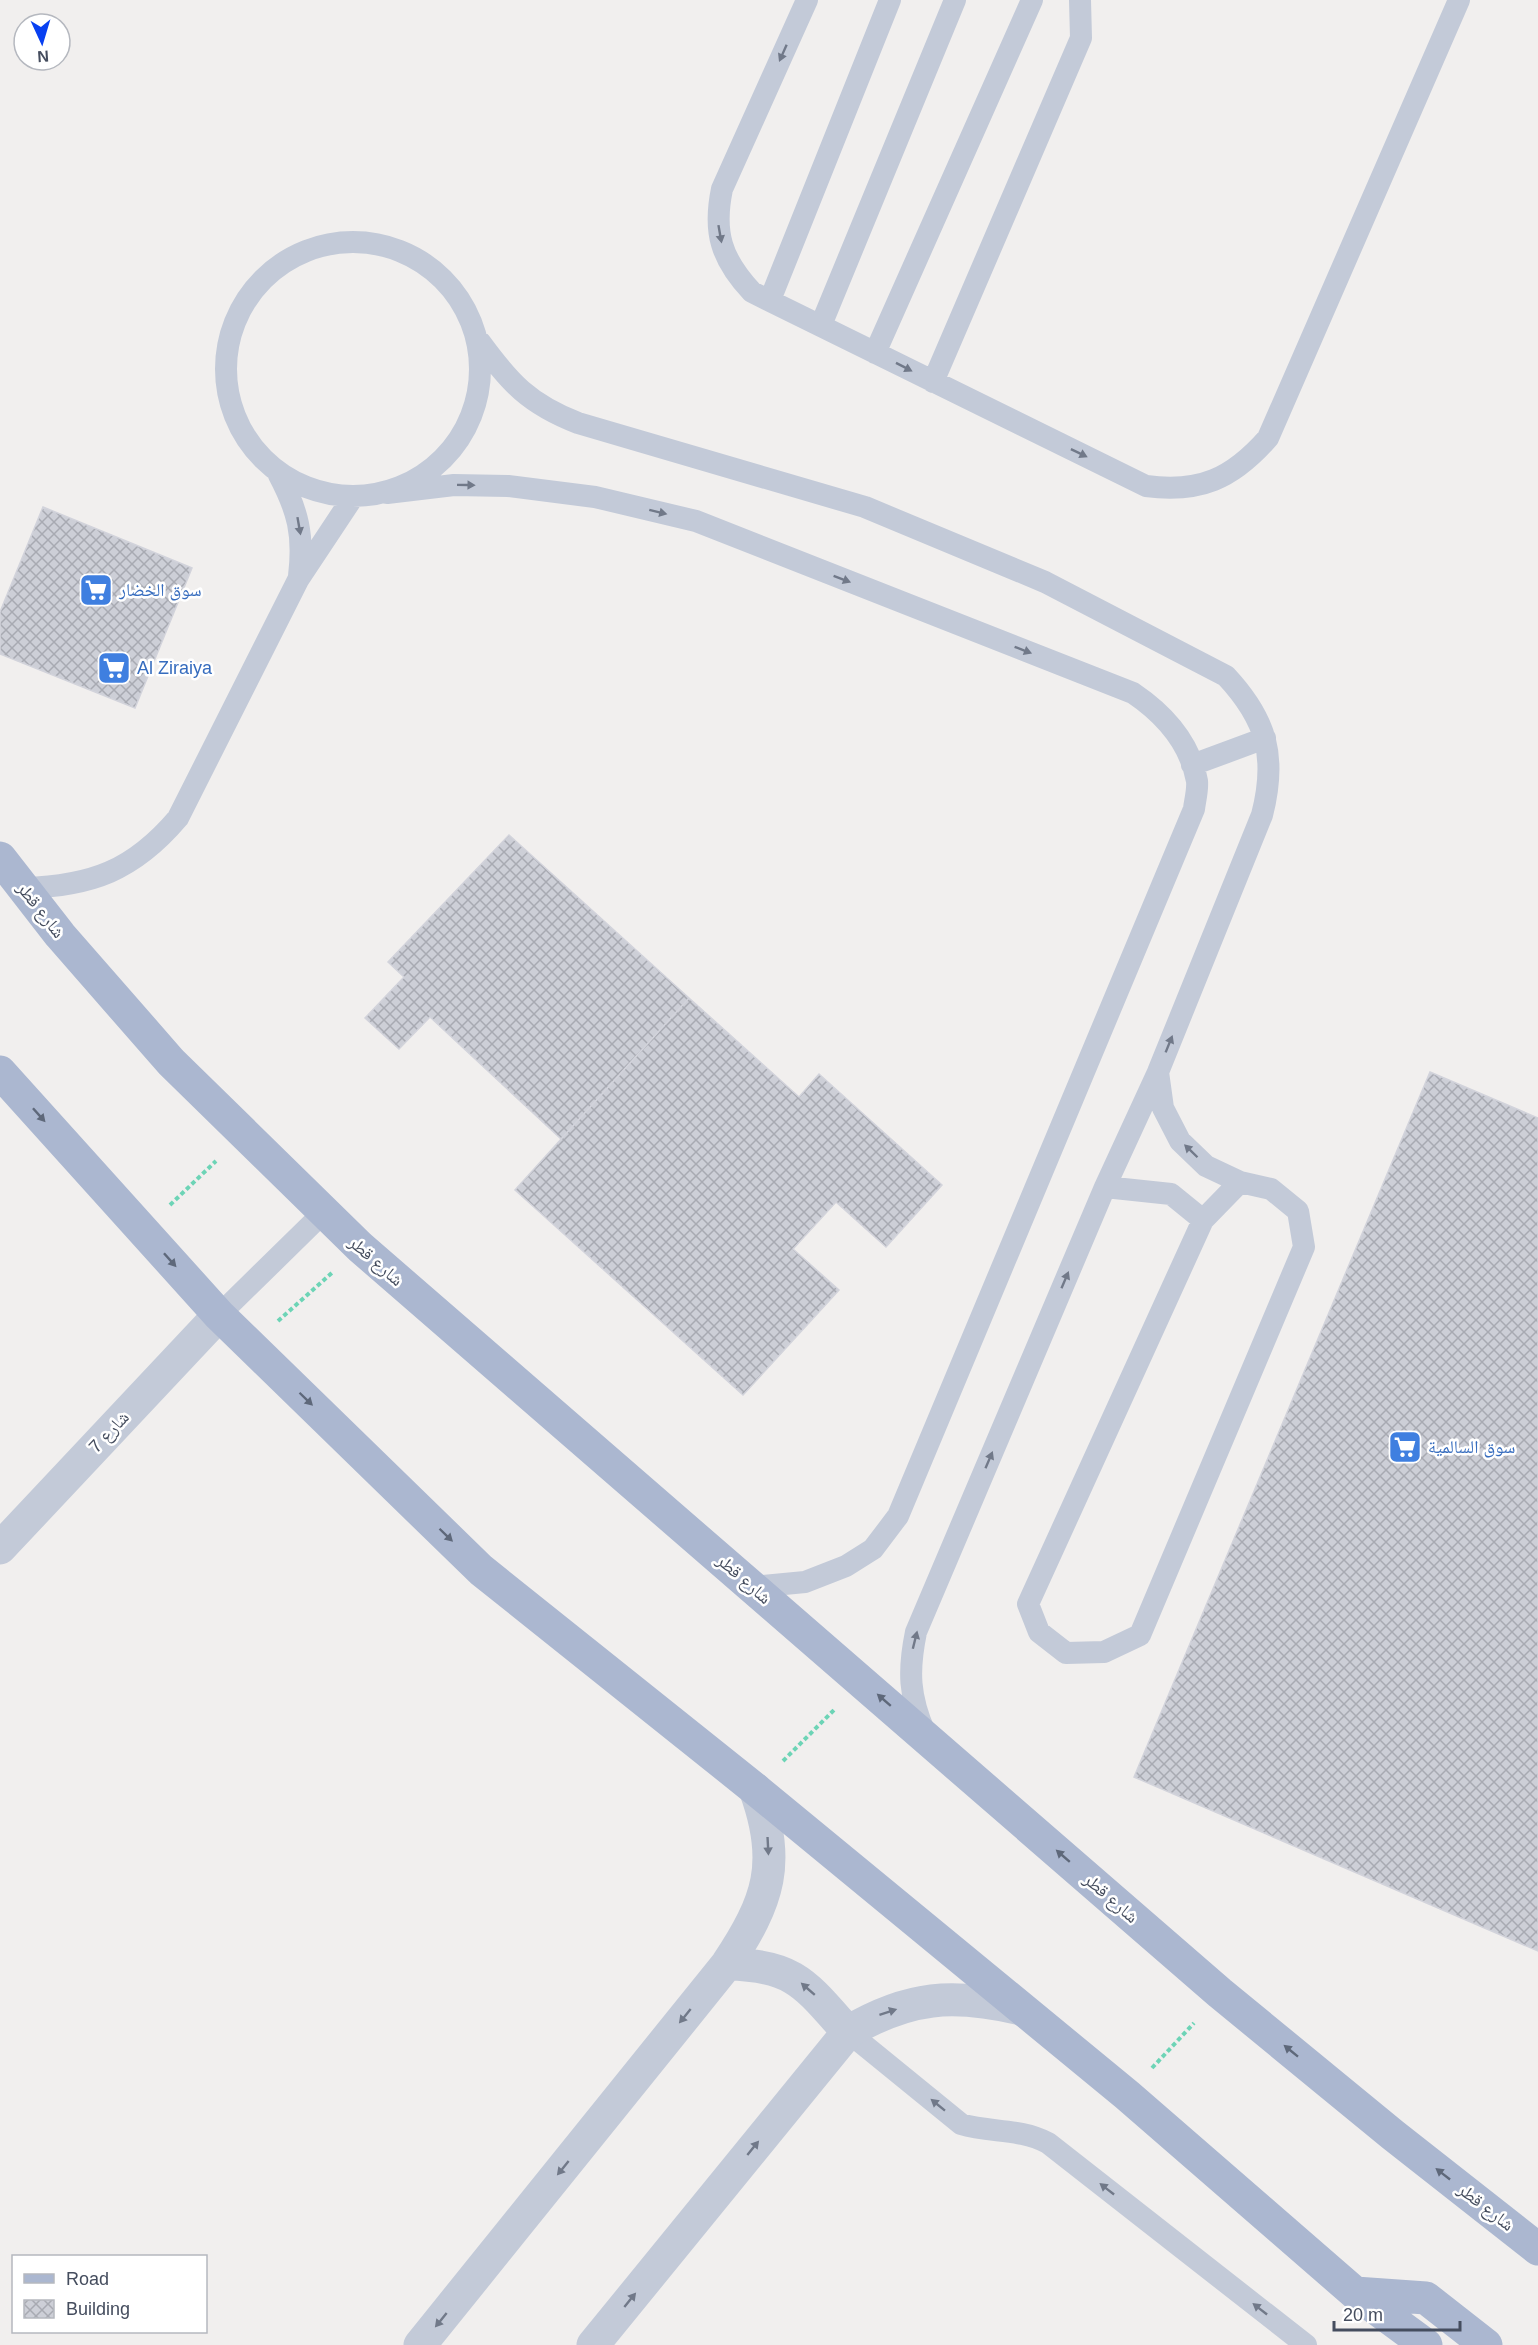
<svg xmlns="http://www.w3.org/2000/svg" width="1538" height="2345" font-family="Helvetica,'Noto Naskh Arabic',sans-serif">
<defs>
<pattern id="building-cross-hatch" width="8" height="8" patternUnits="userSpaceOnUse" patternTransform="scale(1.5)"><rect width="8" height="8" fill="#cdcfd7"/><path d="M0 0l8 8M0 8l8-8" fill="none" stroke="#a8aab2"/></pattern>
</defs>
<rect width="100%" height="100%" fill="#f1efee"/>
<path fill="url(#building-cross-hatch)" stroke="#d2d3db" stroke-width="1.5" d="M 43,507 L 192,568 L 135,708 L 0,654 L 0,612 Z
M 509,835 L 689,998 L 561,1139 L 430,1017 L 399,1049 L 365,1018 L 404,977 L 388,962 Z
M 689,998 L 799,1097 L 819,1074 L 942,1185 L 886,1247 L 836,1202 L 793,1249 L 839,1290 L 743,1395 L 515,1190 Z
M 1430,1072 L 1538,1118 L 1538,1951 L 1134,1777 Z"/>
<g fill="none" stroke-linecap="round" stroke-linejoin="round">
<path stroke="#6dd4b6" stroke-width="4" stroke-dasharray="4.5 3" stroke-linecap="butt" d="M 170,1205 L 216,1161
M 278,1321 L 333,1272
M 783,1761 L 835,1709
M 1152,2068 L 1194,2023"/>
<path stroke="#c3cad8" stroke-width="22" d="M 807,0 L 722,189 C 713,232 721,259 752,292 L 1146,486 C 1200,493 1232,479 1268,438 L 1459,0
M226 369a127 127 0 1 1 254 0a127 127 0 1 1-254 0Z
M 770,300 L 890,0
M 821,325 L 955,0
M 480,342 C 510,383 529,404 578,423 L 865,507 L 1045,582 L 1226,676 C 1267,720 1277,757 1262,815 L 1158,1072 L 1105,1187 L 916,1632 C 908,1671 909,1696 925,1733
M 875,353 L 1032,0
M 933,382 L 1081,38 L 1080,0
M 279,475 C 298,511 304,535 299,576
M 387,493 L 454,485 L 508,486 L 595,497 L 696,521 L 1133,693 C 1164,714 1190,743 1197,781 C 1198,790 1195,800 1194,809 L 898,1516 L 873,1549 L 846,1566 L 805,1582 L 753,1587
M 1192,765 L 1265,738
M 24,888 C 91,886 133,871 178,818 L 298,580 L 353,497
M 1158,1072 L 1163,1108 L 1180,1141 L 1206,1166 L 1240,1182 L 1271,1189 L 1298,1211 L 1304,1247 L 1140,1635 L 1104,1652 L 1066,1653 L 1039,1632 L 1028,1604 L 1203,1220 L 1240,1182
M 1105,1187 L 1171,1194 L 1203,1220
M 219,1315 L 323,1213
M 848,2032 L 961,2124 C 991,2133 1019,2128 1048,2143 L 1306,2345"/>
<path stroke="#c3cad8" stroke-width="33" d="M 0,1548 L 219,1315
M 727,1964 C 795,1965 806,1985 848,2032
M 420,2345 L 727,1964 C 769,1901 782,1862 755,1789
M 593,2345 L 848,2032 C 909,1996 953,1993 1021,2009"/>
<path stroke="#abb7d0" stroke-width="33" d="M 0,858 L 60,935 L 171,1062 L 360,1247 L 1220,1993 L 1393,2135 L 1538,2249
M 0,1072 L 219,1315 L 481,1570 L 755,1789 L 1127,2095 L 1355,2293 L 1426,2345
M 1355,2293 L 1426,2298 L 1486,2345"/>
</g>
<defs><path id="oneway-solid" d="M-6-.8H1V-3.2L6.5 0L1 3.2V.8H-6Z" transform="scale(1.5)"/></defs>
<g fill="#717989">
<use href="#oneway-solid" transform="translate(783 53) rotate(114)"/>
<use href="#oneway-solid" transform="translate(720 234) rotate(80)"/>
<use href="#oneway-solid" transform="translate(904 367) rotate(27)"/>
<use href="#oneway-solid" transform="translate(1079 453) rotate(26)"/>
<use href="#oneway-solid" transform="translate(466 485) rotate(1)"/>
<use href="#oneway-solid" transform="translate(658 512) rotate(14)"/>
<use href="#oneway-solid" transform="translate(299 526) rotate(80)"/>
<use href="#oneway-solid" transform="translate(842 579) rotate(21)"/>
<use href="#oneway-solid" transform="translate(1023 650) rotate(21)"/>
<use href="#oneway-solid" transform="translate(1169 1044) rotate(-68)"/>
<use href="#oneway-solid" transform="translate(1191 1151) rotate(-136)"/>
<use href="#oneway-solid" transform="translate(1065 1280) rotate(-67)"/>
<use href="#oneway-solid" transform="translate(989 1460) rotate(-67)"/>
<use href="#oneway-solid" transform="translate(915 1640) rotate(-76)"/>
<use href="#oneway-solid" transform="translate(768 1846) rotate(87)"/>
<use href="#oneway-solid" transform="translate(808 1989) rotate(-139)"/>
<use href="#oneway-solid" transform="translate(888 2012) rotate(-18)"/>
<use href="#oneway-solid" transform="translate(685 2016) rotate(129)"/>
<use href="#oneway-solid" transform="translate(938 2105) rotate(-141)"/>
<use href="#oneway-solid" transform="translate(753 2148) rotate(-51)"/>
<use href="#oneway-solid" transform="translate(563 2168) rotate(129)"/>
<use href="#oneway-solid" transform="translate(1107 2189) rotate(-142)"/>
<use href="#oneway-solid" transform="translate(630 2300) rotate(-51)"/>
<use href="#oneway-solid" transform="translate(1260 2309) rotate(-142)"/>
<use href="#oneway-solid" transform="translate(441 2320) rotate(129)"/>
</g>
<g fill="#5e687a">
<use href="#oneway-solid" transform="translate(39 1115) rotate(48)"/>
<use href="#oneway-solid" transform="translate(170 1260) rotate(48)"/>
<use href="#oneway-solid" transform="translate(306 1399) rotate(44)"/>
<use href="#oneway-solid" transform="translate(446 1535) rotate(44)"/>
<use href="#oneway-solid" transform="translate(884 1700) rotate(-139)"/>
<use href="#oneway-solid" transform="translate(1063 1856) rotate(-139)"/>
<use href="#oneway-solid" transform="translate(1291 2051) rotate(-141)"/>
<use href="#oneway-solid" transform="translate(1443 2174) rotate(-142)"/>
</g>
<defs>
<symbol id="supermarket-square" viewBox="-11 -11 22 22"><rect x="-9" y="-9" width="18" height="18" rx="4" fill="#3f7fe0" stroke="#fff"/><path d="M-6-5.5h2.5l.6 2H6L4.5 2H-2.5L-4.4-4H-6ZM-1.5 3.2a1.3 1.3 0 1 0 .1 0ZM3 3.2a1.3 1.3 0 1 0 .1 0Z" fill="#fff"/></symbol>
</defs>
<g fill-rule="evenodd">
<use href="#supermarket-square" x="77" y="571" width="38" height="38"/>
<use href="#supermarket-square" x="95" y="649" width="38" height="38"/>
<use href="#supermarket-square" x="1386" y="1428" width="38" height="38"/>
</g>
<g text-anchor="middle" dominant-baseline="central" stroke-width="5" stroke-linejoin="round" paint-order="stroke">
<g font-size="18" fill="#366cbe" stroke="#fff" text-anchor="start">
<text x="119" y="590">سوق الخضار</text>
<text x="137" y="668">Al Ziraiya</text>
<text x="1428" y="1447">سوق السالمية</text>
</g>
<g font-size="18" fill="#454d5e" stroke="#fff">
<text transform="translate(41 910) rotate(52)">شارع قطر</text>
<text transform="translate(376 1261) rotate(41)">شارع قطر</text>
<text transform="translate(109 1432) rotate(-47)">شارع 7</text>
<text transform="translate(744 1579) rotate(41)">شارع قطر</text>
<text transform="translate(1111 1898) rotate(41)">شارع قطر</text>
<text transform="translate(1486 2207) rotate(38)">شارع قطر</text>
</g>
</g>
<rect x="12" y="2255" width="195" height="78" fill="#ffffff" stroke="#b5b8bf" stroke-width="1.5"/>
<rect x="24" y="2274" width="30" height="9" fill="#abb7d0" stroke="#b5b8bf" stroke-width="1.5"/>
<text x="66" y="2285" font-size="18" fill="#454d5e">Road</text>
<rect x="24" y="2300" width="30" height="18" fill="url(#building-cross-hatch)" stroke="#b5b8bf" stroke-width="1.5"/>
<text x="66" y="2315" font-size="18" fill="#454d5e">Building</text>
<g transform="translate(42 42) rotate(176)"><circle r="28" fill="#ffffff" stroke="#b5b8bf" stroke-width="1.5"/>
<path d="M0-4.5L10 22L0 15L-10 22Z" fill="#0840f1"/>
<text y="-9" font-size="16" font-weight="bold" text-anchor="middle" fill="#454d5e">N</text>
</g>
<path d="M1334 2321v9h126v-9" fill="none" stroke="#454d5e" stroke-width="3"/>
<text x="1343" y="2321" font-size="18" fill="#454d5e" stroke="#ffffff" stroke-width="4.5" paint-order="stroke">20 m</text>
</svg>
